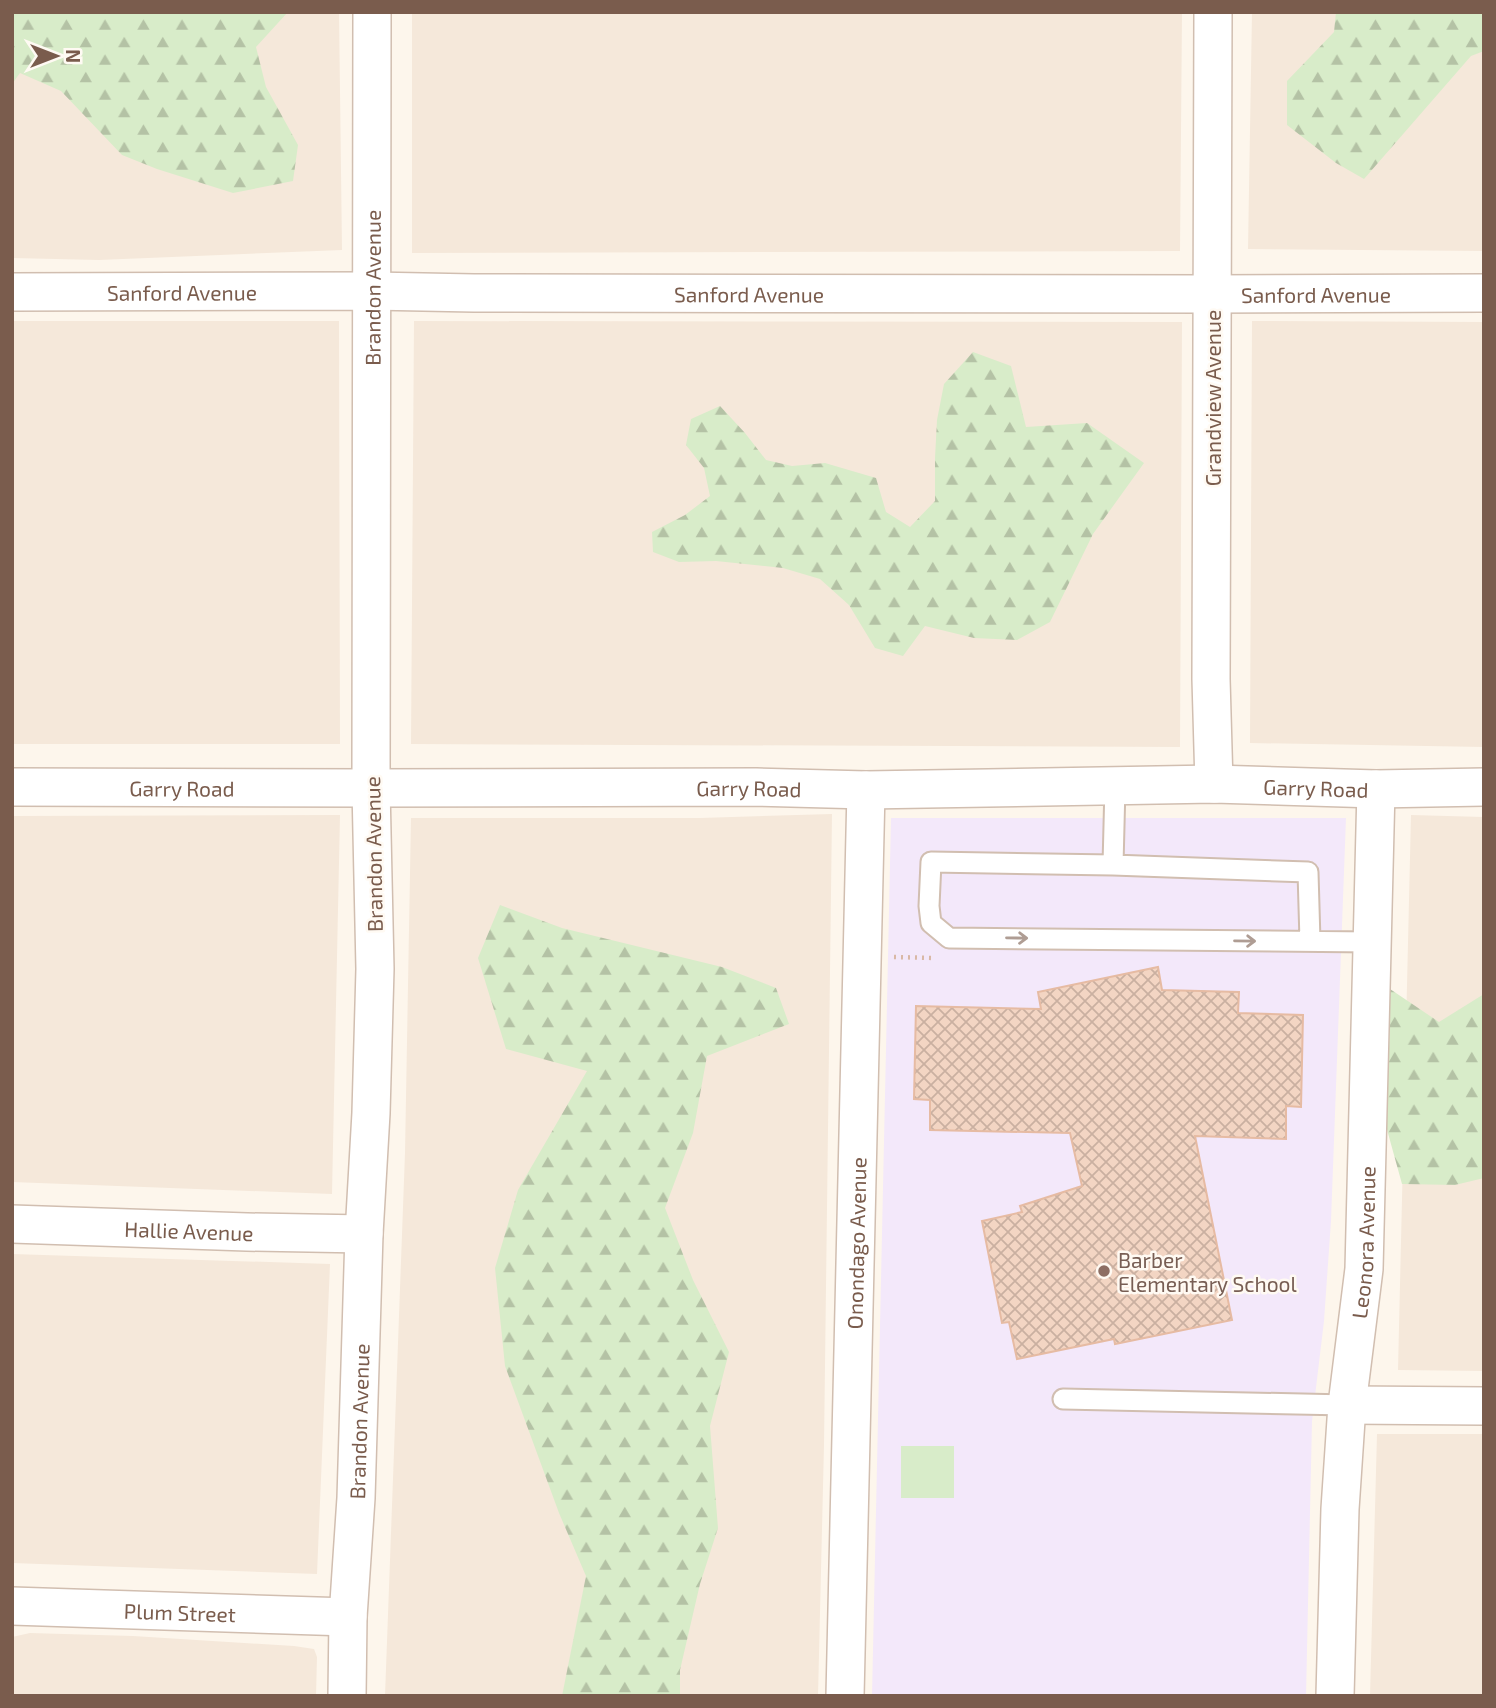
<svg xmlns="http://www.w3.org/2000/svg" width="1496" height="1708" font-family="'Exo 2',sans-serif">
<defs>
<pattern id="forest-firs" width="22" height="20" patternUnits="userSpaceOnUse" patternTransform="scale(1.75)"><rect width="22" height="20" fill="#d8ecc9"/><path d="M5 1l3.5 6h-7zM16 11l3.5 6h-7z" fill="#b4c2a5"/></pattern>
<pattern id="building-cross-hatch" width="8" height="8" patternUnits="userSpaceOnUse" patternTransform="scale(1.75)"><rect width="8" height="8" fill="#f3d5c3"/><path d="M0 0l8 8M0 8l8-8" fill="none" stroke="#cab0a1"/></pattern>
</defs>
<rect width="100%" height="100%" fill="#fdf6ec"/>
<path fill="#f5e8da" d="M 12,12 L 339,12 L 342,250 L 99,260 L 12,258 Z
M 412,12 L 1182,12 L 1180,251 L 412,253 Z
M 1252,12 L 1484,12 L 1484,251 L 1248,249 Z
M 12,321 L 339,321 L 340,744 L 12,744 Z
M 414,321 L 1182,322 L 1180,747 L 411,744 Z
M 1252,321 L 1484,322 L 1484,747 L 1250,743 Z
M 832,814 L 824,1445 L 818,1696 L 385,1696 L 405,1153 L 411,818 L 700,818 Z
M 340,815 L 332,1194 L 12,1182 L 12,816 Z
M 1411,815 L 1484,817 L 1484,1371 L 1398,1370 Z
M 12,1254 L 330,1264 L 317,1574 L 12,1563 Z
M 1377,1434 L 1484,1434 L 1484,1696 L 1370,1696 Z
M 30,1633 L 133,1636 L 294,1646 L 314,1649 L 317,1657 L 316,1696 L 12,1696 L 12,1637 Z"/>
<path fill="#f3e8fa" d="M 891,818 L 1346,818 L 1331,1221 L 1324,1321 L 1312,1421 L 1306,1696 L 872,1696 Z"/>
<path fill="url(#forest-firs)" d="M 12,12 L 288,12 L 256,47 L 266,87 L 298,145 L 293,181 L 233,193 L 157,169 L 122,155 L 61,91 L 20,73 L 12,84 Z
M 1336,12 L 1484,12 L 1484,51 L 1471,56 L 1364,179 L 1336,163 L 1287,125 L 1287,81 L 1334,32 Z
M 973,352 L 1011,366 L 1026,427 L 1087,423 L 1144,463 L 1093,534 L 1050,622 L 1017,640 L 974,638 L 925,626 L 903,656 L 875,648 L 849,605 L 820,579 L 783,568 L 716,561 L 679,562 L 653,552 L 652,532 L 685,515 L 710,496 L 704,468 L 686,445 L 691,419 L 720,406 L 745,433 L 766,460 L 792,466 L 825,463 L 876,478 L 886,512 L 910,527 L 935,501 L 935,458 L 937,420 L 944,384 Z
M 500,905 L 562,928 L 722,967 L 776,988 L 789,1024 L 707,1056 L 693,1133 L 665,1208 L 693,1280 L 729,1352 L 710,1426 L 718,1528 L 700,1584 L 680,1670 L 680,1696 L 562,1696 L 586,1576 L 559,1513 L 505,1366 L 495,1268 L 518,1190 L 587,1071 L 506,1049 L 478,958 Z
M 1390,989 L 1439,1022 L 1484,994 L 1484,1178 L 1455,1185 L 1402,1184 L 1386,1126 L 1390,1021 Z"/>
<path fill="#d8ecc9" d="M 901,1446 L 954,1446 L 954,1498 L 901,1498 Z"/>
<path fill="url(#building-cross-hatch)" stroke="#e6bba3" stroke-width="2" d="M 1158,967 L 1162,990 L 1239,992 L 1238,1013 L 1303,1015 L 1301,1107 L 1286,1106 L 1286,1139 L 1195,1136 L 1232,1320 L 1115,1344 L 1114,1339 L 1017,1359 L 1009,1322 L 1002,1323 L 982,1221 L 1022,1212 L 1020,1206 L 1082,1186 L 1070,1133 L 930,1130 L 930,1100 L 914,1099 L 916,1006 L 1041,1009 L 1038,992 Z"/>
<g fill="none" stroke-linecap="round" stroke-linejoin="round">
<defs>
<path id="lane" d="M 1113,865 L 1115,786
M 1310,941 L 1308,872 L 1113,865 L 931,862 L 929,906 L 931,923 L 949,938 L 1372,942
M 1063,1399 L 1347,1405"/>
<g id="street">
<path d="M 1213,12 L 1211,679 L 1214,784"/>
<path id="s1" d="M 12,292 L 372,291 L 474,293 L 1213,294 L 1484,293"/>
<path id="s2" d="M 12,787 L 371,788 L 756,787 L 866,790 L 1214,784 L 1376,789 L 1484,787"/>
<path id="s3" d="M 12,1224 L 247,1232 L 364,1234"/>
<path d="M 1347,1405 L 1484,1406"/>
<path id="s4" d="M 12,1606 L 348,1617"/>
<path id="s5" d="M 347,1696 L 348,1617 L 356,1498 L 364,1234 L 371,1113 L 375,969 L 371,788 L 372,12"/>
<path id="s6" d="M 845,1696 L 866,790"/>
<path id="s7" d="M 1335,1696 L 1340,1509 L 1347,1405 L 1364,1269 L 1376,789"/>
</g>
</defs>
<use href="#lane" stroke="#d1beb0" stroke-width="23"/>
<use href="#street" stroke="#d1beb0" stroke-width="40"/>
<path stroke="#d9b8a5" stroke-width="4.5" stroke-dasharray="2 5" stroke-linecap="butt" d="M 894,957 L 934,958"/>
<use href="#lane" stroke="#fff" stroke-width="19"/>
<use href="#street" stroke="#fff" stroke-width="37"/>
</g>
<defs><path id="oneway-shaft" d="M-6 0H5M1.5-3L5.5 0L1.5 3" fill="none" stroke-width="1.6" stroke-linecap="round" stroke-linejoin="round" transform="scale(1.75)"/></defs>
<g stroke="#af9d94">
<use href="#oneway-shaft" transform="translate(1017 938) rotate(1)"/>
<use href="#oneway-shaft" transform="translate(1245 941) rotate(1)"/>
</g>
<circle fill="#8d6e63" stroke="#fffaf3" stroke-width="2.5" cx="1104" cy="1271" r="7"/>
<g text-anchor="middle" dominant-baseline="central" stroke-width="5" stroke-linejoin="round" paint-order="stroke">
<g font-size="21" fill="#7a5c4d" stroke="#fffaf3">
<text stroke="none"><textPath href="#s5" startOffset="1409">Brandon Avenue</textPath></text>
<text stroke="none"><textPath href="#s1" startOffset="170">Sanford Avenue</textPath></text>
<text stroke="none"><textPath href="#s1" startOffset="737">Sanford Avenue</textPath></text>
<text stroke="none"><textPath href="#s1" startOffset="1304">Sanford Avenue</textPath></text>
<text transform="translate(1212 398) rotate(-90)">Grandview Avenue</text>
<text stroke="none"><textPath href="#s2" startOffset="170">Garry Road</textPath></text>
<text stroke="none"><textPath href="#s2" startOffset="1304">Garry Road</textPath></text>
<text stroke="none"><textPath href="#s2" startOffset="737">Garry Road</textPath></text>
<text transform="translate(373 854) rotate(-91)">Brandon Avenue</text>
<text stroke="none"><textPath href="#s3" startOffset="177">Hallie Avenue</textPath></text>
<text stroke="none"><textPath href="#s6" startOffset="453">Onondago Avenue</textPath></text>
<text stroke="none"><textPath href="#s7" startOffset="455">Leonora Avenue</textPath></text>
<text stroke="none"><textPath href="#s5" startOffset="275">Brandon Avenue</textPath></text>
<text stroke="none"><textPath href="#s4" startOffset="168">Plum Street</textPath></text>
</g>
<g font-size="21" fill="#785e54" stroke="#fffaf3" text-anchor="start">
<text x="1118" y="1259">Barber<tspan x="1118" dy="24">Elementary School</tspan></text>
</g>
</g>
<rect width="1496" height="1708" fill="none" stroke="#7a5c4d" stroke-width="28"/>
<g transform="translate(56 56) rotate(90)" stroke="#fffaf3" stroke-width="5" paint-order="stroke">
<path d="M0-5L12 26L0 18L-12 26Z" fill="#7a5c4d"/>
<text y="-10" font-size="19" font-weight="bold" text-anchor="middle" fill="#7a5c4d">N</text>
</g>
</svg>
